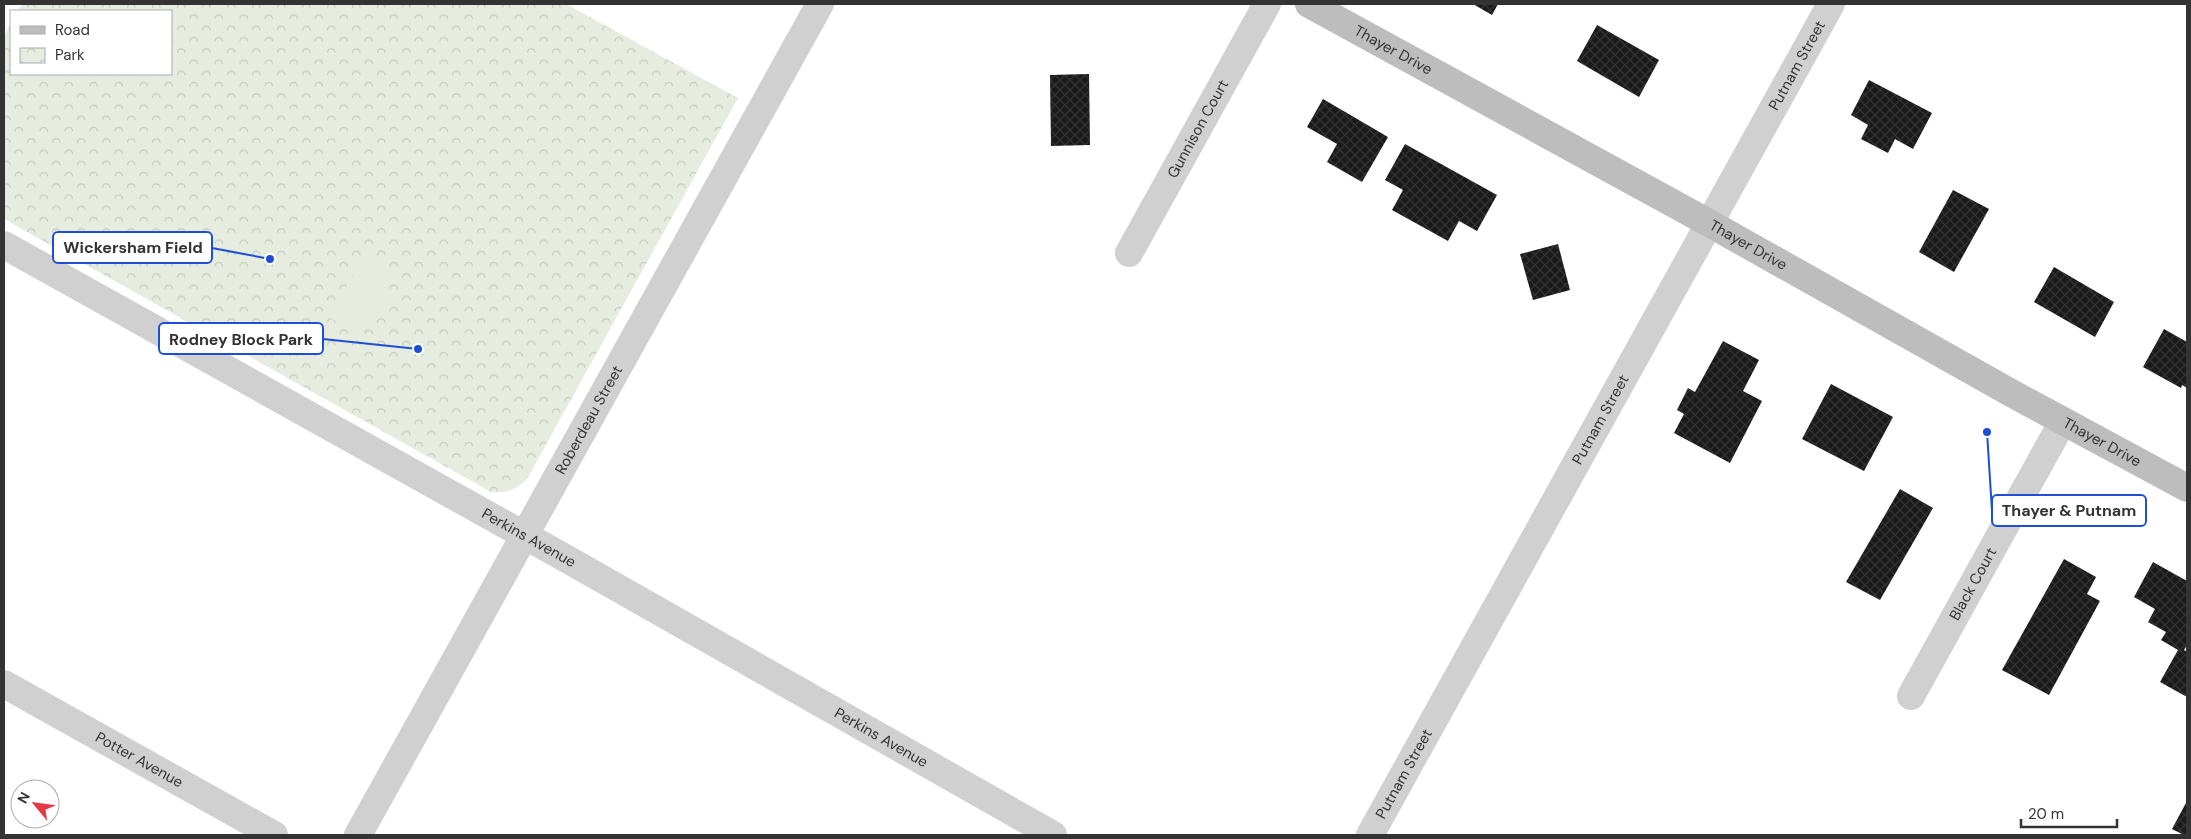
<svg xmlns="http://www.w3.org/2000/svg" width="2191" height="839" font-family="'DM Sans',sans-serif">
<defs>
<pattern id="park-crowns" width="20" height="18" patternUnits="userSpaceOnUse" patternTransform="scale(1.25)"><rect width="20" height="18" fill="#e6ecdf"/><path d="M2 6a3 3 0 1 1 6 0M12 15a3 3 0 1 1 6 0" fill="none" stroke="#c6cbc0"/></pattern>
<pattern id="building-cross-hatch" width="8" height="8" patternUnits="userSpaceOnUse" patternTransform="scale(1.25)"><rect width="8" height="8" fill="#1a1a1a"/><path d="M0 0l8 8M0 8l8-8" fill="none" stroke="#333"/></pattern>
</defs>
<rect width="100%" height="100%" fill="#fff"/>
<path fill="url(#park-crowns)" d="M 22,4 L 566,4 L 738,98 L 527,479 C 514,491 507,493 491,492 L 4,219 L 4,36 L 11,23 L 11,74 L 171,74 L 171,11 L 18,11 Z"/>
<path fill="#e6ecdf" d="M 365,253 C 416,284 380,347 330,318 Z"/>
<path fill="url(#building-cross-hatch)" d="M 1473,4 L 1498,4 L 1492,15 Z
M 1597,25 L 1659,60 L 1639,97 L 1577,61 Z
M 1089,74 L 1090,145 L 1051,146 L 1050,75 Z
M 1869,80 L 1932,113 L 1913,149 L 1895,139 L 1888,153 L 1861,139 L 1868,125 L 1851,115 Z
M 1323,99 L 1388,137 L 1362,182 L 1327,162 L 1337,144 L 1307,127 Z
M 1405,144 L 1497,195 L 1477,231 L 1459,221 L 1448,241 L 1392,210 L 1403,190 L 1385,180 Z
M 1953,190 L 1989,209 L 1954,272 L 1919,252 Z
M 1558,244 L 1570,290 L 1533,300 L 1520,254 Z
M 2054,267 L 2114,302 L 2095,337 L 2034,302 Z
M 2164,329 L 2187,342 L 2187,388 L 2182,385 L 2181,388 L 2143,367 Z
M 1723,341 L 1759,360 L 1743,391 L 1762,401 L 1730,463 L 1674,433 L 1684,414 L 1677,410 L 1688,388 L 1695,392 Z
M 1831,384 L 1893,417 L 1864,471 L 1802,439 Z
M 1900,489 L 1933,508 L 1880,600 L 1846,582 Z
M 2064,559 L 2096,577 L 2087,594 L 2100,601 L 2049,695 L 2002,670 Z
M 2153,562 L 2187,581 L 2187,645 L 2184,650 L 2187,652 L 2187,697 L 2160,682 L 2178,650 L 2161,640 L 2166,632 L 2148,622 L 2155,609 L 2134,597 Z
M 2187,801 L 2187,835 L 2184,835 L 2172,829 Z"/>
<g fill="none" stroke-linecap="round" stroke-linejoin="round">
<g stroke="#d0d0d0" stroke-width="28">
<path id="s1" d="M 4,245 L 558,554 L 1053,835"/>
<path id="s2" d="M 1129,253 L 1267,4"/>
<path id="s3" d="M 4,684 L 274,835"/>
<path id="s4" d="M 1911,696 L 2063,421"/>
<path id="s5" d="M 358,835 L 820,4"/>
<path id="s6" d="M 1370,835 L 1831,4"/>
</g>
<path stroke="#bdbdbd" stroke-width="28" id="s7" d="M 1309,4 L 1709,223 L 2013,394 L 2187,488"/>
</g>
<g text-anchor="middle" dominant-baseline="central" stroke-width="5" stroke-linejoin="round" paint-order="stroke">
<g font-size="15" fill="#333" stroke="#fff">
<text stroke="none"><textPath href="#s7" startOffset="96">Thayer Drive</textPath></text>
<text stroke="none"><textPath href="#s6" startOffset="880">Putnam Street</textPath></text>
<text stroke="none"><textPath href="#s2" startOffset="142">Gunnison Court</textPath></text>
<text stroke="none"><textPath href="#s7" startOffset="501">Thayer Drive</textPath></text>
<text stroke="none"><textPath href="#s5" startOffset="475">Roberdeau Street</textPath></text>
<text stroke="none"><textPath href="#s6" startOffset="475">Putnam Street</textPath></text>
<text stroke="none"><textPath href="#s7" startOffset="906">Thayer Drive</textPath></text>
<text stroke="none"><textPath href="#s1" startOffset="601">Perkins Avenue</textPath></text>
<text stroke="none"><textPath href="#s4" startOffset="128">Black Court</textPath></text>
<text stroke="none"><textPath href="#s1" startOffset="1006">Perkins Avenue</textPath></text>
<text stroke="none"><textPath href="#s3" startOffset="155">Potter Avenue</textPath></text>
<text stroke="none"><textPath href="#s6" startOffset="70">Putnam Street</textPath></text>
</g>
</g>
<path fill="none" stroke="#1d4ed8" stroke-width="2" d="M270 259L212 248M418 349L323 339M1987 432L1992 511"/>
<g fill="#1d4ed8" stroke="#fff" stroke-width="2">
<circle cx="270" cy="259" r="5"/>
<circle cx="418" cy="349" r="5"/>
<circle cx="1987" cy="432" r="5"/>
</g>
<g fill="#fff" stroke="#1d4ed8" stroke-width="2">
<rect x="53" y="232" width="159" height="31" rx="5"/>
<rect x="159" y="323" width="164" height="31" rx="5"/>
<rect x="1992" y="495" width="154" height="31" rx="5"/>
</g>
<g font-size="16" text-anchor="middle" font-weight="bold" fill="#333">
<text x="133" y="253">Wickersham Field</text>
<text x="241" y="345">Rodney Block Park</text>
<text x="2069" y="516">Thayer &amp; Putnam</text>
</g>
<rect width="2191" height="839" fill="none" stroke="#333333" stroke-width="10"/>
<rect x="10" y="10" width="162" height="65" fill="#ffffff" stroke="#adadad"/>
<rect x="20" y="26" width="25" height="8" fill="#bdbdbd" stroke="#adadad"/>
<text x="55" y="35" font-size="15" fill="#333333">Road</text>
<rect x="20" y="48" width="25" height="15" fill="url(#park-crowns)" stroke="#adadad"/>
<text x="55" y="60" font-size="15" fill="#333333">Park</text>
<g transform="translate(35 804) rotate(299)"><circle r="24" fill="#ffffff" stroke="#adadad"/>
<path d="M0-4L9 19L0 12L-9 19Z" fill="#e63946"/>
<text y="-8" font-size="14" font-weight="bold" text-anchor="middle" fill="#333333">N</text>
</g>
<path d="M2021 819v8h96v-8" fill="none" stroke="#333333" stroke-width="2.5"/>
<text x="2028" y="819" font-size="15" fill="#333333" stroke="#ffffff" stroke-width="4" paint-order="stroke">20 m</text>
</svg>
